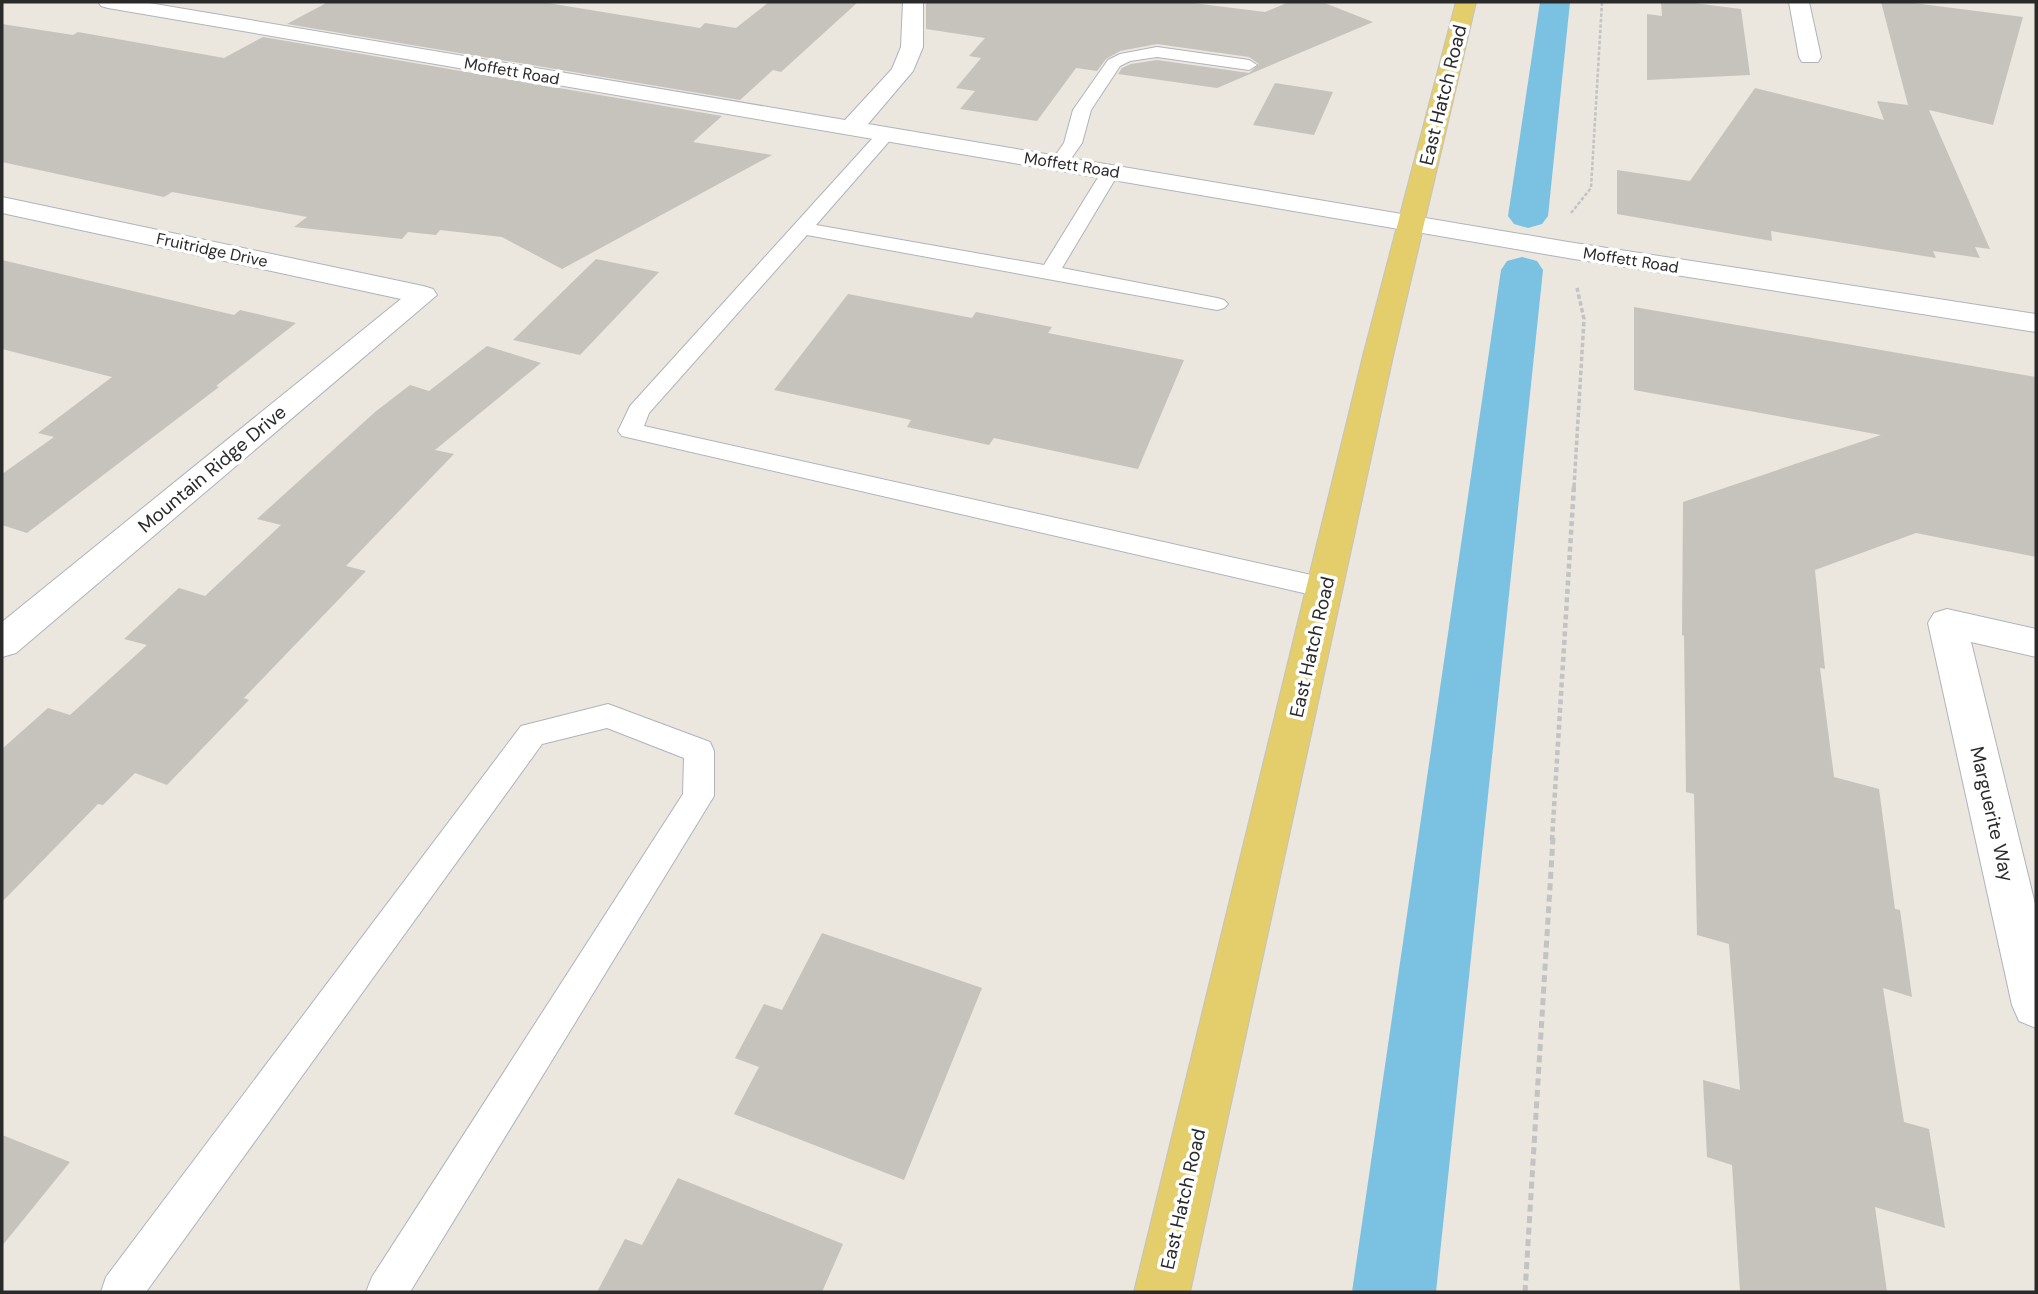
<svg xmlns="http://www.w3.org/2000/svg" width="2038" height="1294" font-family="'DM Sans',sans-serif">
<rect width="100%" height="100%" fill="#ebe6de"/>
<g fill="none" stroke-linecap="round" stroke-linejoin="round">
<path fill="#7bc1e2" fill-rule="evenodd" d="M 1540,2 L 1570,2 L 1548,216 L 1542,224 L 1528,228 L 1514,224 L 1508,216 Z
M 1522,257 L 1537,261 L 1543,270 L 1436,1292 L 1352,1292 L 1501,270 L 1507,261 Z"/>
</g>
<path fill="#c6c3bd" d="M 328,2 L 542,2 L 700,28 L 705,23 L 736,28 L 769,2 L 858,2 L 781,72 L 773,70 L 740,100 L 287,24 Z
M 926,2 L 1185,2 L 1265,12 L 1289,2 L 1322,2 L 1373,22 L 1217,88 L 1118,74 L 1122,68 L 1131,64 L 1157,60 L 1249,73 L 1259,64 L 1249,57 L 1157,44 L 1120,51 L 1106,59 L 1097,71 L 1076,68 L 1037,121 L 960,109 L 975,91 L 956,88 L 981,58 L 969,56 L 985,38 L 926,29 Z
M 1661,2 L 1686,2 L 1741,9 L 1750,75 L 1647,80 L 1647,14 L 1662,16 Z
M 1881,2 L 1906,2 L 2023,17 L 1993,125 L 1929,110 L 1990,249 L 1975,247 L 1980,258 L 1933,251 L 1936,258 L 1771,231 L 1772,241 L 1617,214 L 1617,170 L 1690,181 L 1755,88 L 1884,120 L 1877,101 L 1908,105 Z
M 2,24 L 73,35 L 78,32 L 224,58 L 263,37 L 722,116 L 693,142 L 772,155 L 562,269 L 502,237 L 440,230 L 436,235 L 408,232 L 402,239 L 294,227 L 307,217 L 172,192 L 164,197 L 2,162 Z
M 1275,83 L 1333,92 L 1314,135 L 1253,125 Z
M 596,259 L 659,272 L 580,355 L 513,340 Z
M 2,260 L 234,315 L 240,310 L 296,323 L 216,386 L 219,387 L 27,533 L 2,525 L 2,474 L 54,437 L 38,433 L 112,377 L 2,349 Z
M 848,294 L 972,318 L 976,312 L 1052,327 L 1048,333 L 1184,360 L 1138,469 L 994,438 L 989,445 L 907,427 L 911,420 L 774,390 Z
M 1634,307 L 2036,377 L 2036,557 L 1916,533 L 1815,570 L 1825,669 L 1820,668 L 1834,777 L 1879,789 L 1895,909 L 1900,910 L 1912,997 L 1883,988 L 1904,1122 L 1929,1129 L 1945,1228 L 1875,1207 L 1887,1292 L 1740,1292 L 1732,1165 L 1707,1157 L 1703,1080 L 1740,1090 L 1729,944 L 1697,935 L 1694,794 L 1686,792 L 1684,636 L 1682,635 L 1683,502 L 1881,435 L 1634,390 Z
M 487,346 L 541,363 L 435,450 L 454,454 L 346,566 L 366,571 L 244,698 L 249,700 L 167,785 L 135,773 L 103,805 L 98,804 L 2,902 L 2,749 L 48,708 L 70,715 L 147,645 L 124,639 L 179,588 L 205,596 L 281,525 L 257,519 L 375,412 L 410,385 L 429,391 Z
M 822,933 L 982,988 L 904,1180 L 734,1114 L 759,1067 L 735,1058 L 764,1004 L 782,1010 Z
M 2,1135 L 70,1162 L 2,1246 Z
M 678,1178 L 843,1244 L 822,1292 L 597,1292 L 625,1239 L 642,1245 Z"/>
<g fill="none" stroke-linecap="round" stroke-linejoin="round">
<defs>
<path id="lane" d="M 1157,47 L 1249,60 L 1257,65 L 1249,70 L 1157,57 L 1130,61 L 1120,66 L 1091,110 L 1082,143 L 1065,167 L 1053,167 L 1050,163 L 1064,143 L 1073,110 L 1108,60 L 1120,54 Z
M 886,129 L 892,130 L 895,134 L 892,138 L 816,225 L 1044,265 L 1102,171 L 1111,165 L 1120,171 L 1062,268 L 1217,298 L 1224,300 L 1228,304 L 1224,308 L 1217,310 L 807,235 L 649,413 L 644,426 L 1325,578 L 1334,581 L 1338,588 L 1334,595 L 1325,598 L 622,436 L 618,431 L 630,406 L 880,130 Z
M 608,704 L 710,742 L 714,751 L 714,796 L 410,1292 L 366,1292 L 372,1277 L 683,794 L 684,758 L 607,728 L 542,744 L 146,1292 L 101,1292 L 106,1277 L 521,726 Z"/>
<path id="street" d="M 98,2 L 143,2 L 845,120 L 892,69 L 901,47 L 903,2 L 923,2 L 923,47 L 913,71 L 868,124 L 1568,242 L 2036,314 L 2036,332 L 1568,258 L 108,8 L 101,6 Z
M 1789,2 L 1809,2 L 1821,57 L 1818,62 L 1802,62 L 1799,57 Z
M 2,197 L 423,286 L 433,289 L 437,295 L 16,653 L 2,657 L 2,622 L 401,299 L 2,213 Z
M 1947,609 L 2036,629 L 2036,657 L 1971,642 L 2036,908 L 2036,1028 L 2019,1021 L 2012,1005 L 1928,623 L 1934,613 Z"/>
<path id="primary" d="M 1456,2 L 1476,2 L 1393,356 L 1190,1292 L 1134,1292 L 1363,356 Z"/>
</defs>
<use href="#lane" stroke="#b1b3bc" stroke-width="2"/>
<use href="#street" stroke="#b1b3bc" stroke-width="2"/>
<use href="#primary" stroke="#c3c3c3" stroke-width="2"/>
<path stroke="#c3c3c3" stroke-width="2.5" stroke-dasharray="3.5 2" stroke-linecap="butt" d="M 1571,213 L 1591,188 L 1602,2"/>
<path stroke="#c3c3c3" stroke-width="3.5" stroke-dasharray="4.5 2.5" stroke-linecap="butt" d="M 1574,487 L 1584,319 L 1577,288"/>
<path stroke="#c3c3c3" stroke-width="4.5" stroke-dasharray="5 3.5" stroke-linecap="butt" d="M 1552,840 L 1574,485"/>
<path stroke="#c3c3c3" stroke-width="5" stroke-dasharray="7 4.5" stroke-linecap="butt" d="M 1525,1292 L 1553,838"/>
<use href="#lane" fill="#fff" fill-rule="evenodd"/>
<use href="#street" fill="#fff" fill-rule="evenodd"/>
<use href="#primary" fill="#e3ce6b" fill-rule="evenodd"/>
</g>
<g text-anchor="middle" dominant-baseline="central" stroke-width="7" stroke-linejoin="round" paint-order="stroke">
<g font-size="16" fill="#2a2a2a" stroke="#fff">
<text transform="translate(512 71) rotate(10)">Moffett Road</text>
<text transform="translate(1072 165) rotate(9)">Moffett Road</text>
<text transform="translate(212 250) rotate(12)">Fruitridge Drive</text>
<text transform="translate(1631 260) rotate(9)">Moffett Road</text>
</g>
<g font-size="19" fill="#2a2a2a" stroke="#fff">
<text transform="translate(1443 95) rotate(-76)">East Hatch Road</text>
<text transform="translate(212 469) rotate(-40)">Mountain Ridge Drive</text>
<text transform="translate(1312 647) rotate(-77)">East Hatch Road</text>
<text transform="translate(1992 814) rotate(77)">Marguerite Way</text>
<text transform="translate(1183 1199) rotate(-77)">East Hatch Road</text>
</g>
</g>
<rect width="2038" height="1294" fill="none" stroke="#2a2a2a" stroke-width="7"/>
</svg>
